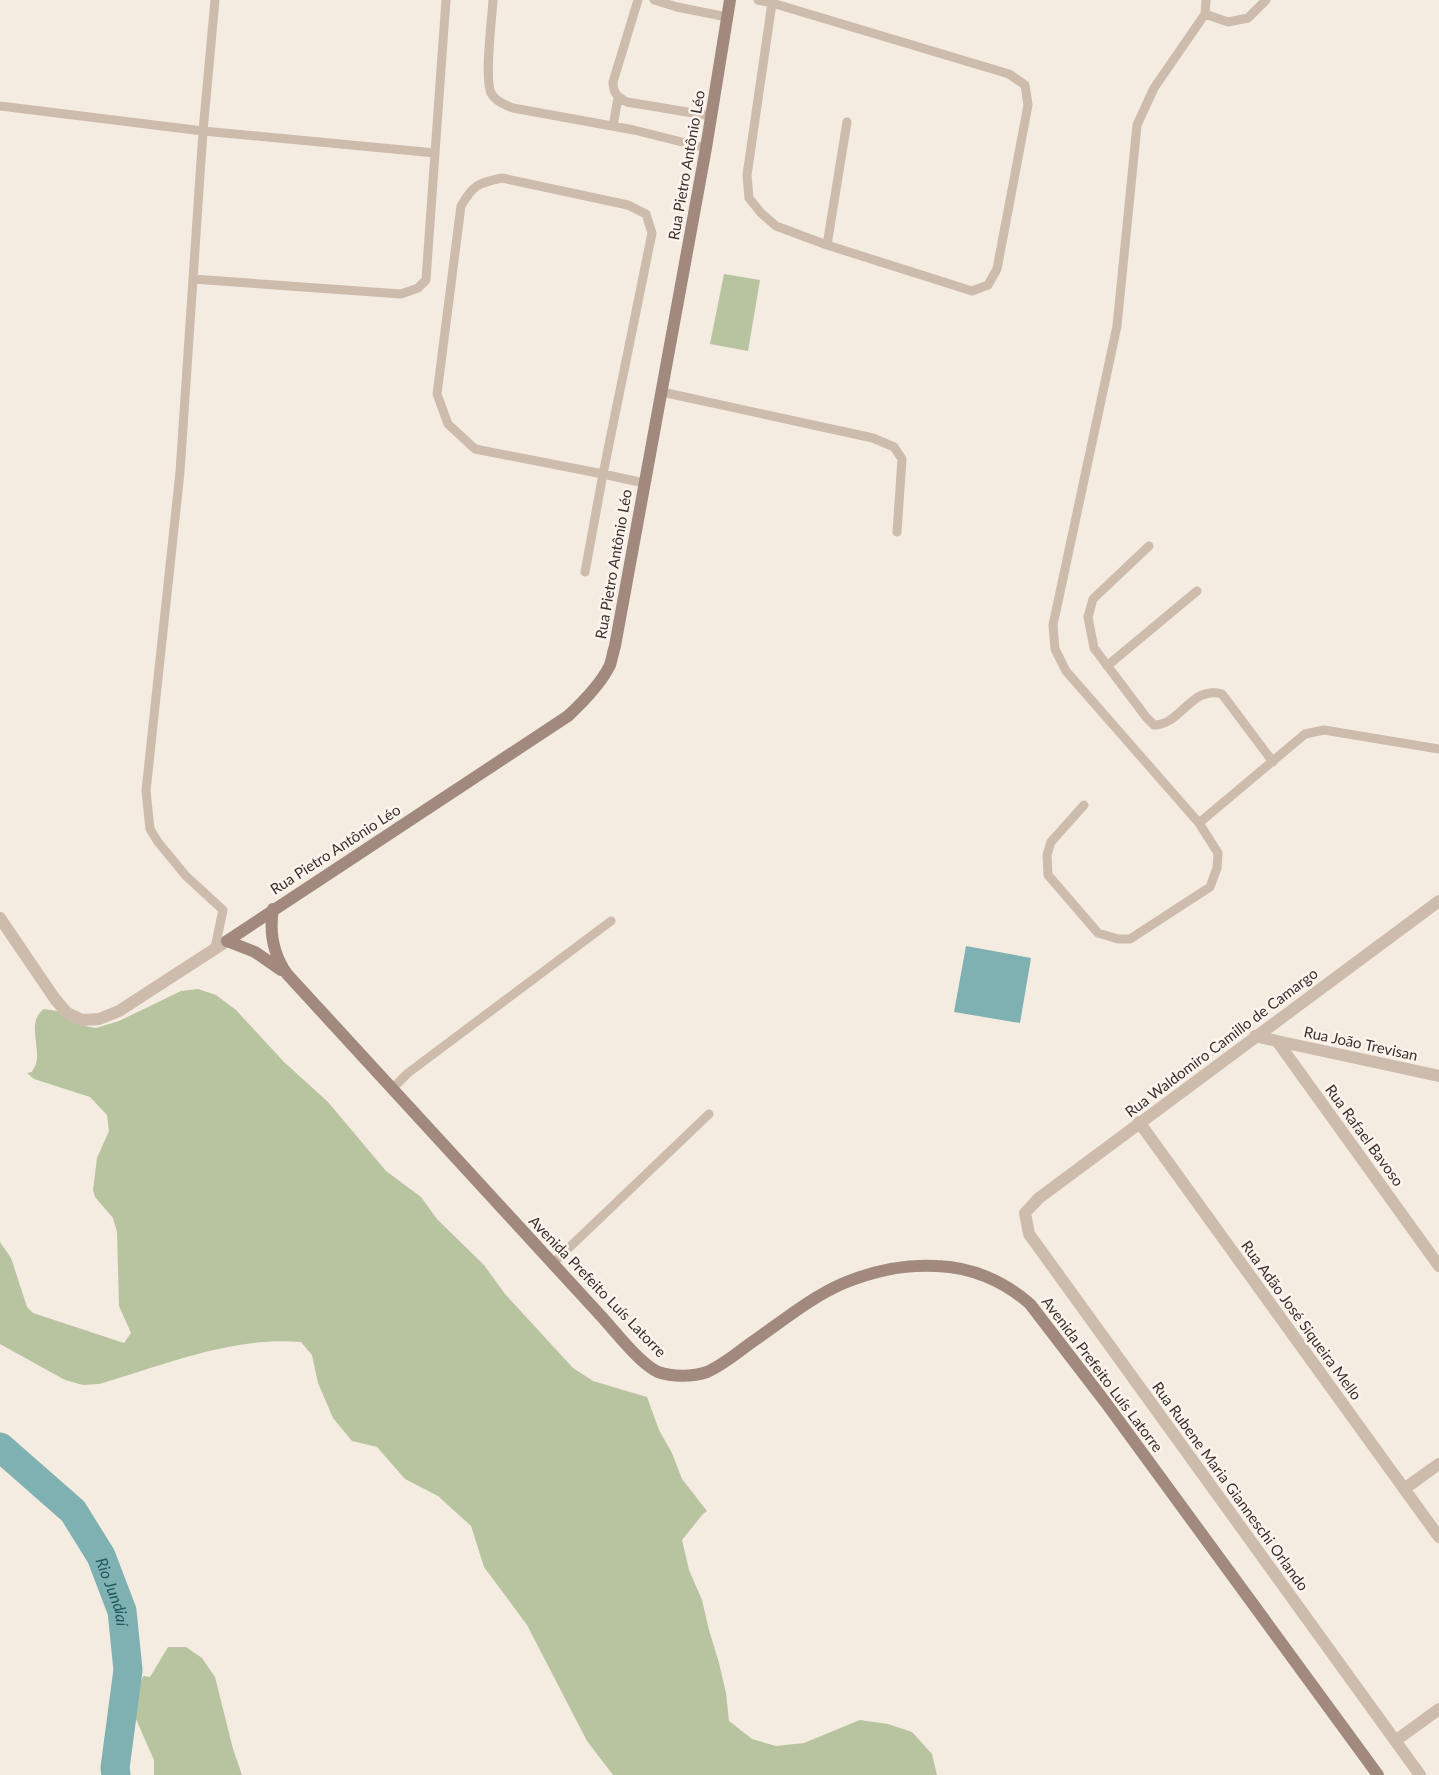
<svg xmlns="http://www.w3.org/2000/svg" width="1439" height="1775" font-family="Lato,sans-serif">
<rect width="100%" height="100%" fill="#f4ebe1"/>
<path fill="#b8c4a0" d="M 724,274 L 760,280 L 748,351 L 710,344 Z
M 198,989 L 216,995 L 236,1010 L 284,1062 L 328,1102 L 386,1171 L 421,1197 L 437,1219 L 484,1265 L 505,1294 L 573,1368 L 593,1381 L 647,1397 L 659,1430 L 672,1453 L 682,1479 L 707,1511 L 703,1514 L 682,1540 L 689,1570 L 702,1600 L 709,1630 L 719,1663 L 726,1693 L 729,1721 L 752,1739 L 776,1746 L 804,1743 L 860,1720 L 888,1724 L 912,1732 L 932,1754 L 937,1775 L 613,1775 L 587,1741 L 527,1625 L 484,1567 L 471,1526 L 438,1496 L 405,1479 L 377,1447 L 352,1441 L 333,1418 L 318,1383 L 312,1355 L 301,1342 C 233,1336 164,1365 99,1384 L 83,1385 L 65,1380 L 0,1344 L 0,1242 L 11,1258 L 27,1307 L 33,1313 L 124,1343 L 131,1333 L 119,1306 L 117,1232 L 113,1218 L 95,1197 L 93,1190 L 97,1158 L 109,1131 L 107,1115 L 90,1097 L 34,1079 L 27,1073 L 32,1072 C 33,1069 35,1067 36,1064 C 41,1047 26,1021 44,1009 L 57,1011 L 84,1026 L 96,1028 L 119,1021 L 181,991 Z
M 168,1647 L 186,1647 L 202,1658 L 215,1677 L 233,1749 L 242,1775 L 154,1775 L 154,1760 L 135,1717 L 136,1696 L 143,1676 L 150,1677 Z"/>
<path fill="#7fb0b2" d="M 966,946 L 1031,958 L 1020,1023 L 954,1012 Z"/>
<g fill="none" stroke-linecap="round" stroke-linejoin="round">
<path stroke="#7fb0b2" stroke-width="29" id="s1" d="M 0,1447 L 73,1511 L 101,1556 L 122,1611 L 128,1670 L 115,1768 L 116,1775"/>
<path stroke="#cdbbac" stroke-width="9" d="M 215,0 L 203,131 L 180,472 L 146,791 L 150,829 L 158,842 L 186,876 L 223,910 L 215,948
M 493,0 C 492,19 484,78 491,93 C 495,101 505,105 513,108 L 634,130 L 706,148
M 638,0 L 613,82 C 613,93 617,97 627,102 L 711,116
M 654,0 L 677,7 L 727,17
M 758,0 L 772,3 L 1009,74 L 1025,85 L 1028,105 L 997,269 L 988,285 L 972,291 L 827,245 L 776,226 L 761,213 L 749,198 L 747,175 L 772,3
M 1206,0 L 1205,14 L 1228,22 L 1248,18 L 1266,0
M 0,106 L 203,131 L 435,153 L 446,0
M 613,126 L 618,98
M 827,245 L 847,122
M 193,279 L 401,294 L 418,288 L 426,280 L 435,153
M 662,392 L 873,438 L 894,447 L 902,459 L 897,532
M 1149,546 L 1093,599 L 1088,617 L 1094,648 L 1146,717 L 1154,725 C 1181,725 1191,685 1222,694 L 1273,762
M 585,572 L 603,474 L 652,233 L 646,214 L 628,205 L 502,178 C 478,183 473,185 461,206 L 437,394 L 448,424 L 475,449 L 603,474 L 644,483
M 1107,666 L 1197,591
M 1084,805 L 1051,842 L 1047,855 L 1048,875 L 1098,933 L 1118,939 L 1130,939 L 1210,887 L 1217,868 L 1218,853 L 1199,823 L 1066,671 L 1055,649 L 1053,625 L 1117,326 L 1137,125 L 1154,88 L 1205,14
M 1199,823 L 1305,734 L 1324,730 L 1439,749
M 392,1089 L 408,1073 L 611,921
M 552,1264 L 709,1114"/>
<path stroke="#cdbbac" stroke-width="12" d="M 0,918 L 55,999 L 67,1013 L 82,1020 L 99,1019 L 119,1011 L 227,941
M 1255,1036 L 1277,1041 L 1439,1266
M 1277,1041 L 1439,1076
M 1139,1122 L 1439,1537
M 1404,1489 L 1439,1464
M 1395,1741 L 1439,1709
M 1420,1775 L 1029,1234 L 1025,1213 L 1039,1198 L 1439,901"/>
<path stroke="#a18a7d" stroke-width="12" d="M 273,909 C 269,933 273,954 287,974 L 601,1316 C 615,1331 640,1364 658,1372 C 672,1377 693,1377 707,1372 C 721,1366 735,1355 748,1345 C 779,1324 809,1298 844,1283 C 873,1271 905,1264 937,1266 C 971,1267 1004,1281 1030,1304 L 1106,1403 L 1378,1775
M 227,941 L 568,716 C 583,702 601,684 610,665 C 612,659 613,652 615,646 L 706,148 L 730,0
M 227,941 L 255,952 L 281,970"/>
</g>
<g text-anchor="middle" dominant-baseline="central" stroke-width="5" stroke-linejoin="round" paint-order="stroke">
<g font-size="15" fill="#3b302b" stroke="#fbf5ee">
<text transform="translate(686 165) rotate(-80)">Rua Pietro Antônio Léo</text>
<text transform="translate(613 564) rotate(-80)">Rua Pietro Antônio Léo</text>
<text transform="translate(335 849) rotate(-33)">Rua Pietro Antônio Léo</text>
<text transform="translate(1221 1042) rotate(-37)">Rua Waldomiro Camillo de Camargo</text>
<text transform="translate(1361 1043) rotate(12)">Rua João Trevisan</text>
<text transform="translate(1365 1135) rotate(54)">Rua Rafael Bavoso</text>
<text transform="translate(598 1286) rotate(46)">Avenida Prefeito Luís Latorre</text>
<text transform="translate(1302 1320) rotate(54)">Rua Adão José Siqueira Mello</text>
<text transform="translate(1103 1374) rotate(53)">Avenida Prefeito Luís Latorre</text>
<text transform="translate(1231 1486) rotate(54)">Rua Rubene Maria Gianneschi Orlando</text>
</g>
<g font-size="16" font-style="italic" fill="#1f5a5e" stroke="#fbf5ee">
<text stroke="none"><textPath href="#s1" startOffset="188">Rio Jundiaí</textPath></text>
</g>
</g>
</svg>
